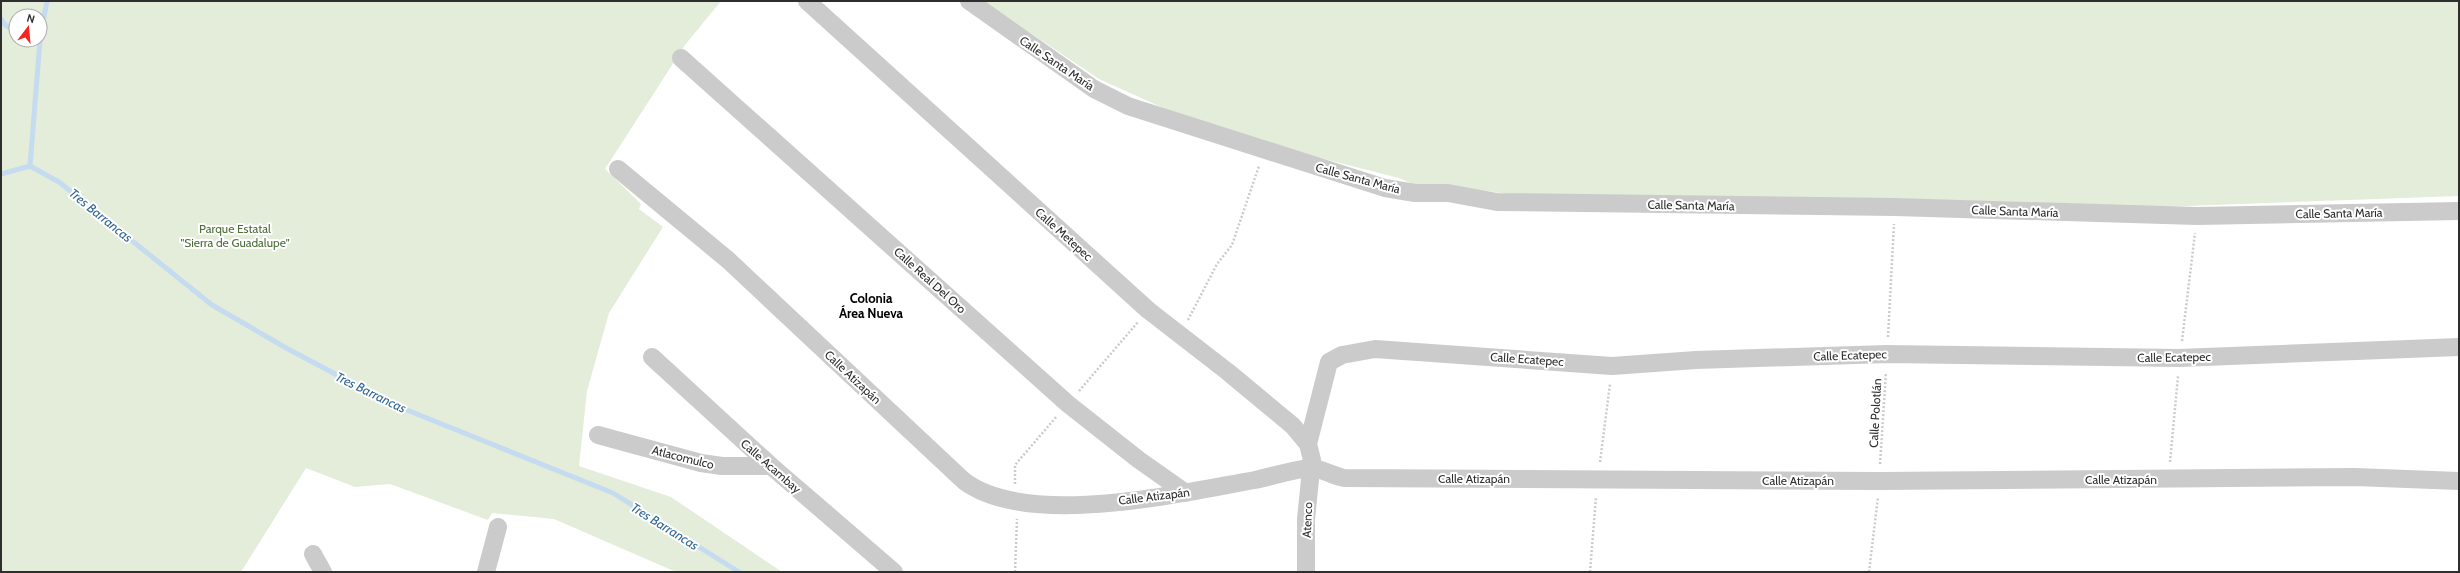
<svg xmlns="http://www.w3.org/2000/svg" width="2460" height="573" font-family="Cabin,sans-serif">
<rect width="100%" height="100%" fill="#fff"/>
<path fill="#e3edda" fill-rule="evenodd" d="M 1,1 L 721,1 L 685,45 L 605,169 L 641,204 L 639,209 L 663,227 L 609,313 L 587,391 L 579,466 L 671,497 L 782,572 L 676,572 L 554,519 L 492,513 L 488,520 L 390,484 L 355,487 L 306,468 L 241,572 L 1,572 ZM 16,16 L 40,16 L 40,40 L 16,40 Z
M 983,1 L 2459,1 L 2459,196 L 2105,209 L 1556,201 L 1445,185 L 1415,185 L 1399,178 L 1300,153 L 1194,122 L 1099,79 Z"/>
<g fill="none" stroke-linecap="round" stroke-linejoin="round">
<path stroke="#c5dbef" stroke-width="5" d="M 1,19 L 5,25 L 16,31
M 40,38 L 47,1
M 30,166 L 40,40
M 1,174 L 30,166 L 59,182 L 212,305 L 288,349 L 392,404 L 613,493 L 739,572"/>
<path stroke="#cbcbcb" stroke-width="2.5" stroke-dasharray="2 2" stroke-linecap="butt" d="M 1188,320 L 1217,264 L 1232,245 L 1259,166
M 1888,337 L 1894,224
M 2182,341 L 2195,233
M 1079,391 L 1138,322
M 1600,462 L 1610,384
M 2170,462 L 2178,376
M 1880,464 L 1886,372
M 1015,484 L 1015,465 L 1057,416
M 1015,572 L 1017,519
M 1590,572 L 1596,497
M 1869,572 L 1878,497"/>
<path stroke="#cbcbcb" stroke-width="18" d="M 807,1 L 1148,310 L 1228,372 L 1293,426 L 1308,444 L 1312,460 L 1306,519 L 1306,572
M 969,1 L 1094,89 L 1128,106 L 1385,188 L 1415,193 L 1448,193 L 1497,202 L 1895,207 L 2197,216 L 2459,211
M 681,58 L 1068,404 L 1139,460 L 1186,493
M 618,169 L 728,260 L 964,481 C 1028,529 1180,493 1255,480 C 1270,477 1299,468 1312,468 C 1323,469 1333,476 1344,478 L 1879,481 L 2355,477 L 2459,481
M 652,357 L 771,466 L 894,572
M 598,435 L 701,463 L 722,466 L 771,466
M 1308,444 L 1329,362 L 1342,355 L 1375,349 L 1612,366 L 1696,360 L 1887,354 L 2179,358 L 2459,347
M 313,554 L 323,572
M 486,572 L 498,527"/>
</g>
<g text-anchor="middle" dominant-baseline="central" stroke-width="4" stroke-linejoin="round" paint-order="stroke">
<g font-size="12" fill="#2e2e2e" stroke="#fff">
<text transform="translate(1057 63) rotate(34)">Calle Santa María</text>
<text transform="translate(1358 178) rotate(15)">Calle Santa María</text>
<text transform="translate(1691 205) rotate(1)">Calle Santa María</text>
<text transform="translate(2015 211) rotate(2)">Calle Santa María</text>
<text transform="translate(2339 213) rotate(-1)">Calle Santa María</text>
<text transform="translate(1064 234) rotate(42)">Calle Metepec</text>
<text transform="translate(930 280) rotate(42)">Calle Real Del Oro</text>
<text transform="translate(1850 355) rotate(-2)">Calle Ecatepec</text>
<text transform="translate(2174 357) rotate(-1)">Calle Ecatepec</text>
<text transform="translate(1527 359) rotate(4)">Calle Ecatepec</text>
<text transform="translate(853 377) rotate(43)">Calle Atizapán</text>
<text transform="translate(1875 413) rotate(-87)">Calle Polotlán</text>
<text transform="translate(683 457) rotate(14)">Atlacomulco</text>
<text transform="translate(771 466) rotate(41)">Calle Acambay</text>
<text x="1474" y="478">Calle Atizapán</text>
<text x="2121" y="479">Calle Atizapán</text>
<text x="1798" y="480">Calle Atizapán</text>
<text transform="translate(1154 496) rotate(-7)">Calle Atizapán</text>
<text transform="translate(1307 520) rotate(-88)">Atenco</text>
</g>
<g font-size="12" fill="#4c6e37" stroke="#fff">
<text x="235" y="228">Parque Estatal<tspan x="235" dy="14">"Sierra de Guadalupe"</tspan></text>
</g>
<g font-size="13" font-style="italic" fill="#346898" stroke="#fff">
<text transform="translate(101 215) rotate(39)">Tres Barrancas</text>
<text transform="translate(371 392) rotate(26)">Tres Barrancas</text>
<text transform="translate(665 526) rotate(32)">Tres Barrancas</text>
</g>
<g font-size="13" font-weight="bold" fill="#000" stroke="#fff">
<text x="871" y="298">Colonia<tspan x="871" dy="15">Área Nueva</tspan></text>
</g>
</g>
<rect width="2460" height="573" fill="none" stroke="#2e2e2e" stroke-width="4"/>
<g transform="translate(28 28) rotate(16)"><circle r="19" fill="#ffffff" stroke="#ababab"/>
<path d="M0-3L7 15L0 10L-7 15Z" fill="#f6241f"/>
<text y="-6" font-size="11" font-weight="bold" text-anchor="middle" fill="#2e2e2e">N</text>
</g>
</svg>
